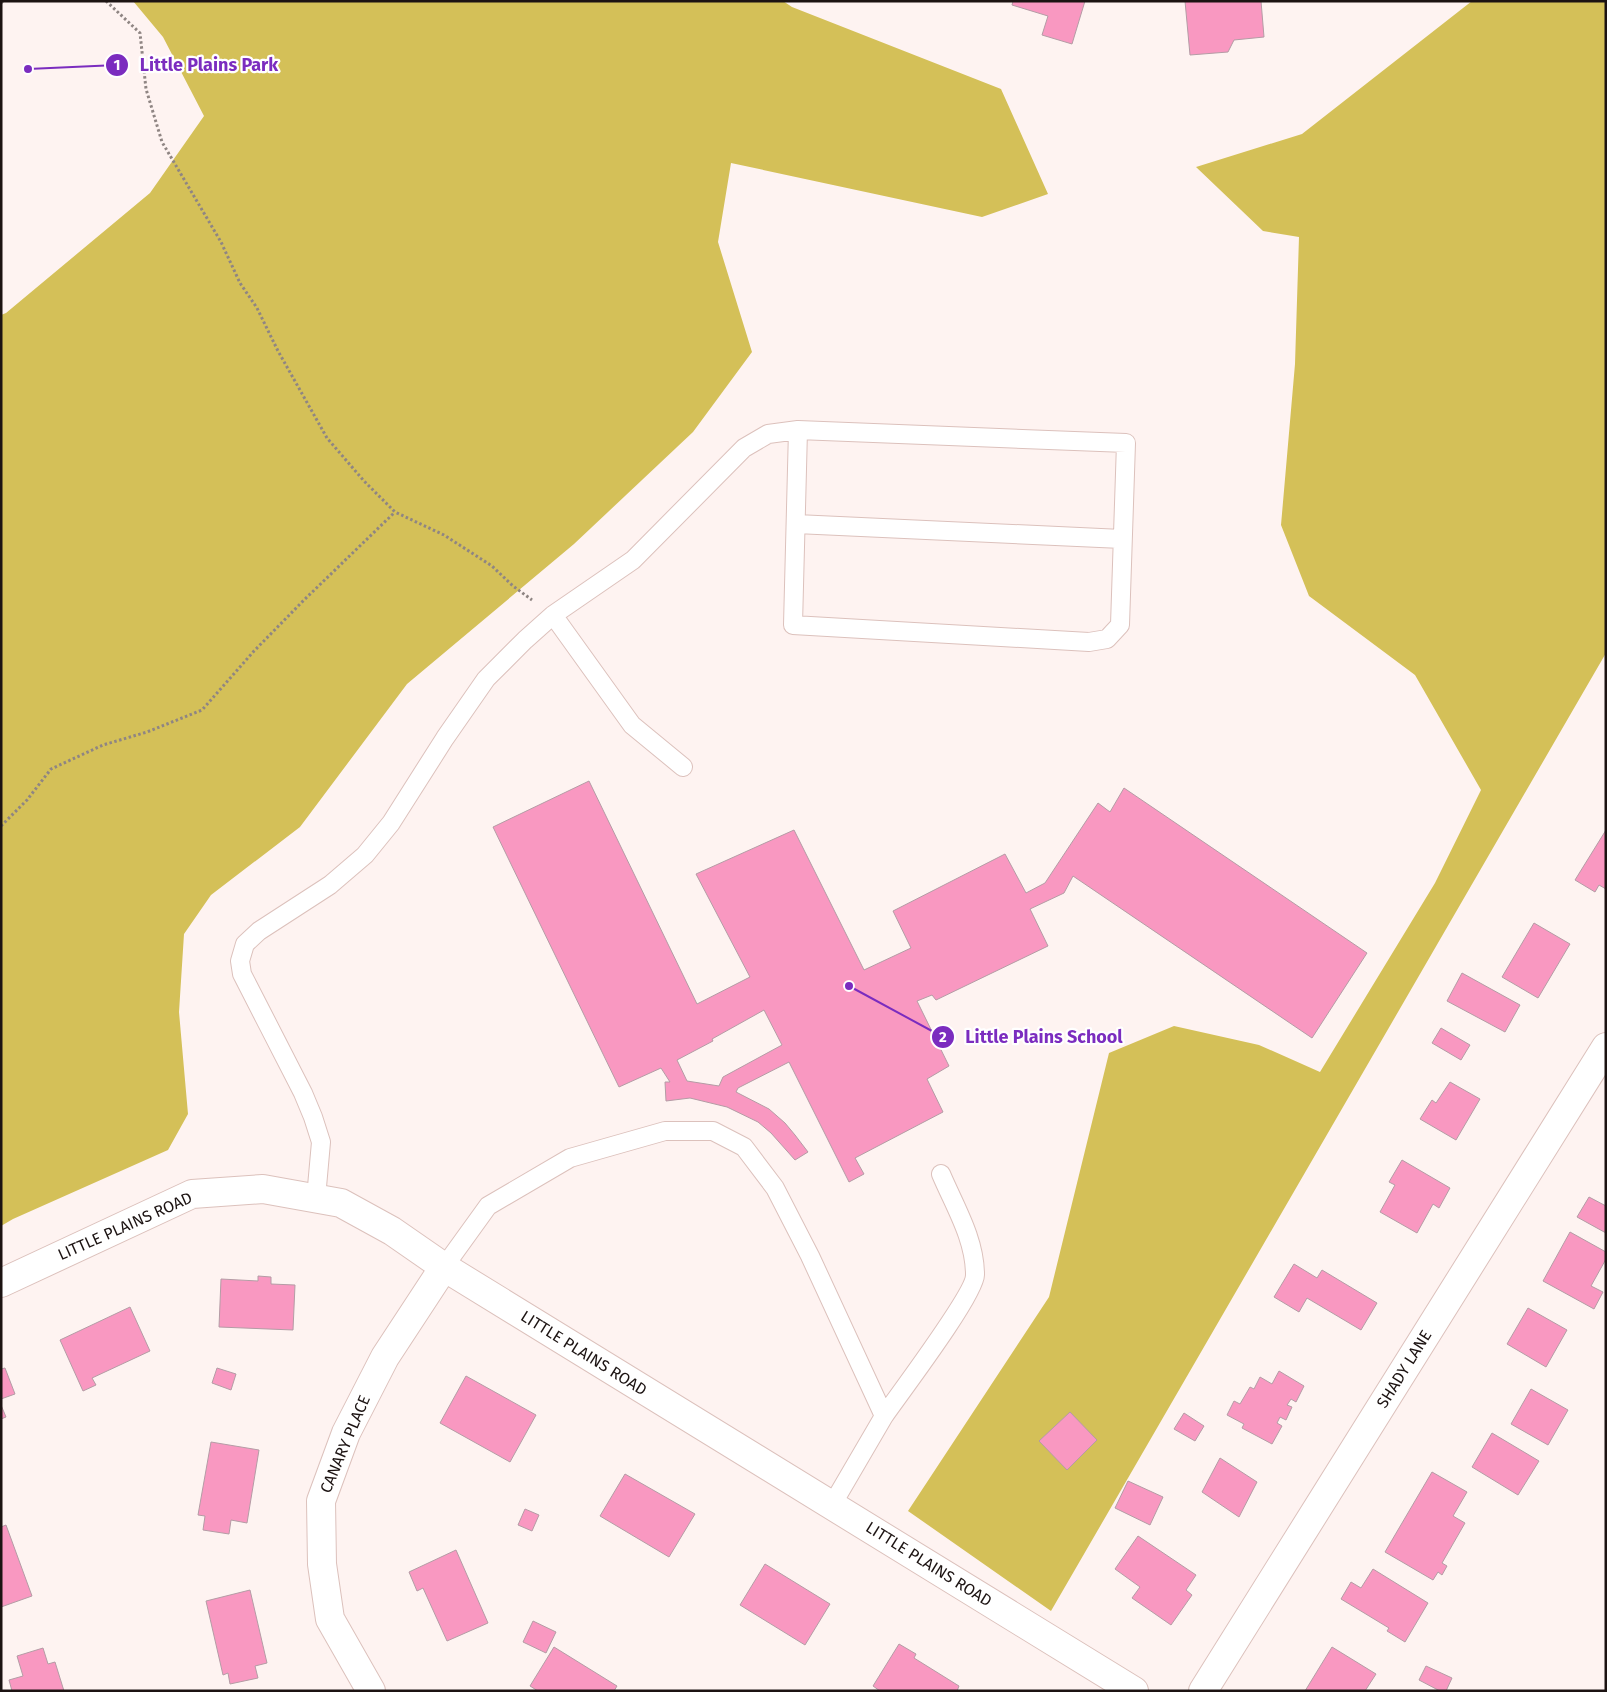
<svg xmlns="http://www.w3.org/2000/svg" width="1607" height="1692" font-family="'Fira Sans',sans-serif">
<rect width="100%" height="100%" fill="#fef3f1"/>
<path fill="#d4c058" d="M 133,1 L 783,1 L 792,7 L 1001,89 L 1048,194 L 982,217 L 731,163 L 718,242 L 752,352 L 693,432 L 574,544 L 407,684 L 300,827 L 211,895 L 184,934 L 179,1012 L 188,1114 L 168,1150 L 13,1219 L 1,1226 L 1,315 L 6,313 L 150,193 L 204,116 L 163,37 Z
M 1472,1 L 1606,1 L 1606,653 L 1051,1611 L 908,1511 L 1049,1297 L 1109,1053 L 1174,1026 L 1259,1045 L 1320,1072 L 1435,883 L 1481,790 L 1415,675 L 1309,596 L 1281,525 L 1295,364 L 1299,237 L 1263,231 L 1196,167 L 1302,134 Z"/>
<path fill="#f998c1" stroke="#b49ca5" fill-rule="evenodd" d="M 1013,1 L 1085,1 L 1072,44 L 1042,35 L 1048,16 L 1012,5 Z
M 1185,1 L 1261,1 L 1264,37 L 1234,40 L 1228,52 L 1190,55 Z
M 589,781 L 697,1004 L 750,977 L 696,874 L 794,830 L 864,970 L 911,948 L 893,911 L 1005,854 L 1026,893 L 1045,883 L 1098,803 L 1110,812 L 1124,788 L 1367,953 L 1312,1038 L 1073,876 L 1064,893 L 1030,909 L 1048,946 L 936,1000 L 932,995 L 917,1001 L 949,1066 L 927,1079 L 943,1112 L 855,1158 L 864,1174 L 849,1182 L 789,1062 L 738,1088 L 736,1092 L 769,1109 L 785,1123 L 795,1135 L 808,1152 L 795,1160 L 771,1133 L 758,1122 L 727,1107 L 690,1098 L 666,1101 L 665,1082 L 670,1082 L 661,1068 L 619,1087 L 493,827 ZM 764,1010 L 782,1045 L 723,1077 L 719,1086 L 687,1081 L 677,1060 L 713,1041 L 712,1039 Z
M 1606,830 L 1606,889 L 1599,885 L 1595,892 L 1575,880 Z
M 1534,923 L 1570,944 L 1538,998 L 1502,977 Z
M 1462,973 L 1520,1005 L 1505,1032 L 1447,1001 Z
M 1441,1028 L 1470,1045 L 1461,1060 L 1432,1043 Z
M 1450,1082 L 1480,1099 L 1456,1140 L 1420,1119 L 1432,1100 L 1436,1103 Z
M 1402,1160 L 1450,1188 L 1439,1208 L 1433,1204 L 1417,1233 L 1380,1212 L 1395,1185 L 1389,1182 Z
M 1589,1197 L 1606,1206 L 1606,1233 L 1577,1217 Z
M 1570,1232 L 1606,1252 L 1606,1259 L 1591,1286 L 1603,1292 L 1594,1309 L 1543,1281 Z
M 1294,1264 L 1317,1278 L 1322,1270 L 1377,1303 L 1361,1330 L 1307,1298 L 1299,1312 L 1274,1297 Z
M 258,1276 L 271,1277 L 271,1284 L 295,1285 L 293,1330 L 219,1327 L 221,1279 L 258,1281 Z
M 130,1307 L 150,1351 L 92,1378 L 96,1385 L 83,1391 L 60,1340 Z
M 1528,1308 L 1567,1330 L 1546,1367 L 1507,1344 Z
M 5,1368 L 15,1394 L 1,1399 L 1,1369 Z
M 217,1368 L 236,1374 L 231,1390 L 212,1383 Z
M 1279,1371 L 1304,1386 L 1296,1402 L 1291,1399 L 1287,1405 L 1292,1407 L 1286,1420 L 1280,1417 L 1277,1423 L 1282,1426 L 1272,1444 L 1242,1428 L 1244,1424 L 1227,1415 L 1234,1401 L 1240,1404 L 1250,1387 L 1254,1389 L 1260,1377 L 1272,1384 Z
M 466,1376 L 536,1415 L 510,1462 L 440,1423 Z
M 1531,1389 L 1568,1410 L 1548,1445 L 1511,1424 Z
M 1,1405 L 6,1417 L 1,1419 Z
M 1070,1412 L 1097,1440 L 1067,1470 L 1039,1441 Z
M 1184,1413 L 1204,1426 L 1195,1441 L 1174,1429 Z
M 1492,1433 L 1539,1461 L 1518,1495 L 1472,1467 Z
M 211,1442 L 259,1450 L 247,1523 L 231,1520 L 229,1534 L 203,1530 L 205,1516 L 198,1515 Z
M 1220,1458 L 1257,1482 L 1239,1517 L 1202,1492 Z
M 1432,1472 L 1467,1492 L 1453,1516 L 1465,1523 L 1442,1563 L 1447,1566 L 1442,1575 L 1438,1572 L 1433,1580 L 1385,1552 Z
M 625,1474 L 695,1514 L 669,1557 L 600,1516 Z
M 1128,1481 L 1163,1497 L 1150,1525 L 1115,1508 Z
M 525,1509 L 539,1515 L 532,1531 L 518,1525 Z
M 6,1525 L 32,1596 L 1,1607 L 1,1527 Z
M 1138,1536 L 1196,1575 L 1186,1590 L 1192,1595 L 1171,1625 L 1132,1598 L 1140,1587 L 1115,1569 Z
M 456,1550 L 488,1623 L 447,1641 L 423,1588 L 417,1591 L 409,1572 Z
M 765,1564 L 830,1604 L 805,1645 L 740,1605 Z
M 1373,1569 L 1428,1603 L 1405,1642 L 1387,1631 L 1389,1628 L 1341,1599 L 1351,1582 L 1361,1588 Z
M 250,1590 L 267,1663 L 255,1666 L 258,1678 L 230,1684 L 228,1673 L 223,1675 L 206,1601 Z
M 533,1621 L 556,1632 L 546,1653 L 523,1642 Z
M 899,1644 L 916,1654 L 914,1658 L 959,1686 L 957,1691 L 880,1691 L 873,1686 Z
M 554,1647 L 617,1686 L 614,1691 L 538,1691 L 530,1686 Z
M 1332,1647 L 1376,1674 L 1365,1691 L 1305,1691 Z
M 43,1648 L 48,1664 L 55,1662 L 64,1691 L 12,1691 L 9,1680 L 23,1676 L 17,1656 Z
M 1426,1666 L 1452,1678 L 1446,1691 L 1440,1691 L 1419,1680 Z"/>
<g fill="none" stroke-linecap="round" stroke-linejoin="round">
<defs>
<path id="service" d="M 796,524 L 1122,539
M 553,615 L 632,725 L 683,767
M 316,1198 L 321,1142 L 313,1117 L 303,1093 L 242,974 L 240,961 L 245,944 L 259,931 L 330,885 L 365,855 L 391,823 L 445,738 L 486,679 L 525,640 L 553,615 L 633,560 L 744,448 L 768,434 L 798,430 L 1126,443 L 1120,625 L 1107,639 L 1089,642 L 793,625 L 798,430
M 444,1267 L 488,1206 L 570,1158 L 665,1131 L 713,1131 L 744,1147 L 775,1188 L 810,1256 L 884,1416 L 832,1505
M 884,1416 C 900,1393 975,1294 975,1275 C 975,1239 955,1207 941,1174"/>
<path id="minor" d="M 371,1691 L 330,1619 L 322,1564 L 321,1501 L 346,1433 L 385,1357 L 444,1267
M 1203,1691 L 1606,1047"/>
<path id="tertiary" d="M 1,1283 L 192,1194 L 263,1189 L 341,1203 L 392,1231 L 444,1267 L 1134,1691"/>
</defs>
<use href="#service" stroke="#dcc1bc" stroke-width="20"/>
<use href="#minor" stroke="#dcc1bc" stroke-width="30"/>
<use href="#tertiary" stroke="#dcc1bc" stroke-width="30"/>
<path stroke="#8f8583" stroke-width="3" stroke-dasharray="2.5 2.5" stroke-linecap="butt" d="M 106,1 L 140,33 L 146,89 L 162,142 L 221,242 L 240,283 L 257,308 L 278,351 L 327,438 L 364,481 L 395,512 L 444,535 L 492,566 L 513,586 L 532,600
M 1,3 L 3,1
M 1,826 L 27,800 L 51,769 L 103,745 L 147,732 L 202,710 L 254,651 L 304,600 L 395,512"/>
<use href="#service" stroke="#fff" stroke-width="18"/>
<use href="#minor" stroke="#fff" stroke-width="28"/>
<use href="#tertiary" stroke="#fff" stroke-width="28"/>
</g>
<g text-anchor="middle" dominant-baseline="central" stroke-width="4.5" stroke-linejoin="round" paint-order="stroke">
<g font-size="16" fill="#1c1312" stroke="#fff">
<text transform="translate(125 1226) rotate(-24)">LITTLE PLAINS ROAD</text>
<text transform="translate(584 1353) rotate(32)">LITTLE PLAINS ROAD</text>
<text transform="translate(1404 1369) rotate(-58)">SHADY LANE</text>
<text transform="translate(345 1444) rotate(-67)">CANARY PLACE</text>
<text transform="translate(929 1564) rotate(32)">LITTLE PLAINS ROAD</text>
</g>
</g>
<path fill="none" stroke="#7b2cbf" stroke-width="2" d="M28 69L117 65M849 986L943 1037"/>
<g fill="#7b2cbf" stroke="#fff" stroke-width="2">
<circle cx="28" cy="69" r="5"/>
<circle cx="849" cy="986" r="5"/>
<circle cx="117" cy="65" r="12"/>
<circle cx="943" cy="1037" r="12"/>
</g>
<g font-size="15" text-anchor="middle" font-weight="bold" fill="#fff">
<text x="117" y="70">1</text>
<text x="943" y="1042">2</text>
</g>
<g font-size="18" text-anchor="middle" font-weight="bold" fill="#7b2cbf" stroke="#fff" stroke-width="4.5" stroke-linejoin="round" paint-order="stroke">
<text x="209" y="71">Little Plains Park</text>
<text x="1044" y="1043">Little Plains School</text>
</g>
<rect width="1607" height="1692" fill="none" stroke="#1c1312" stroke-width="5"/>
</svg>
